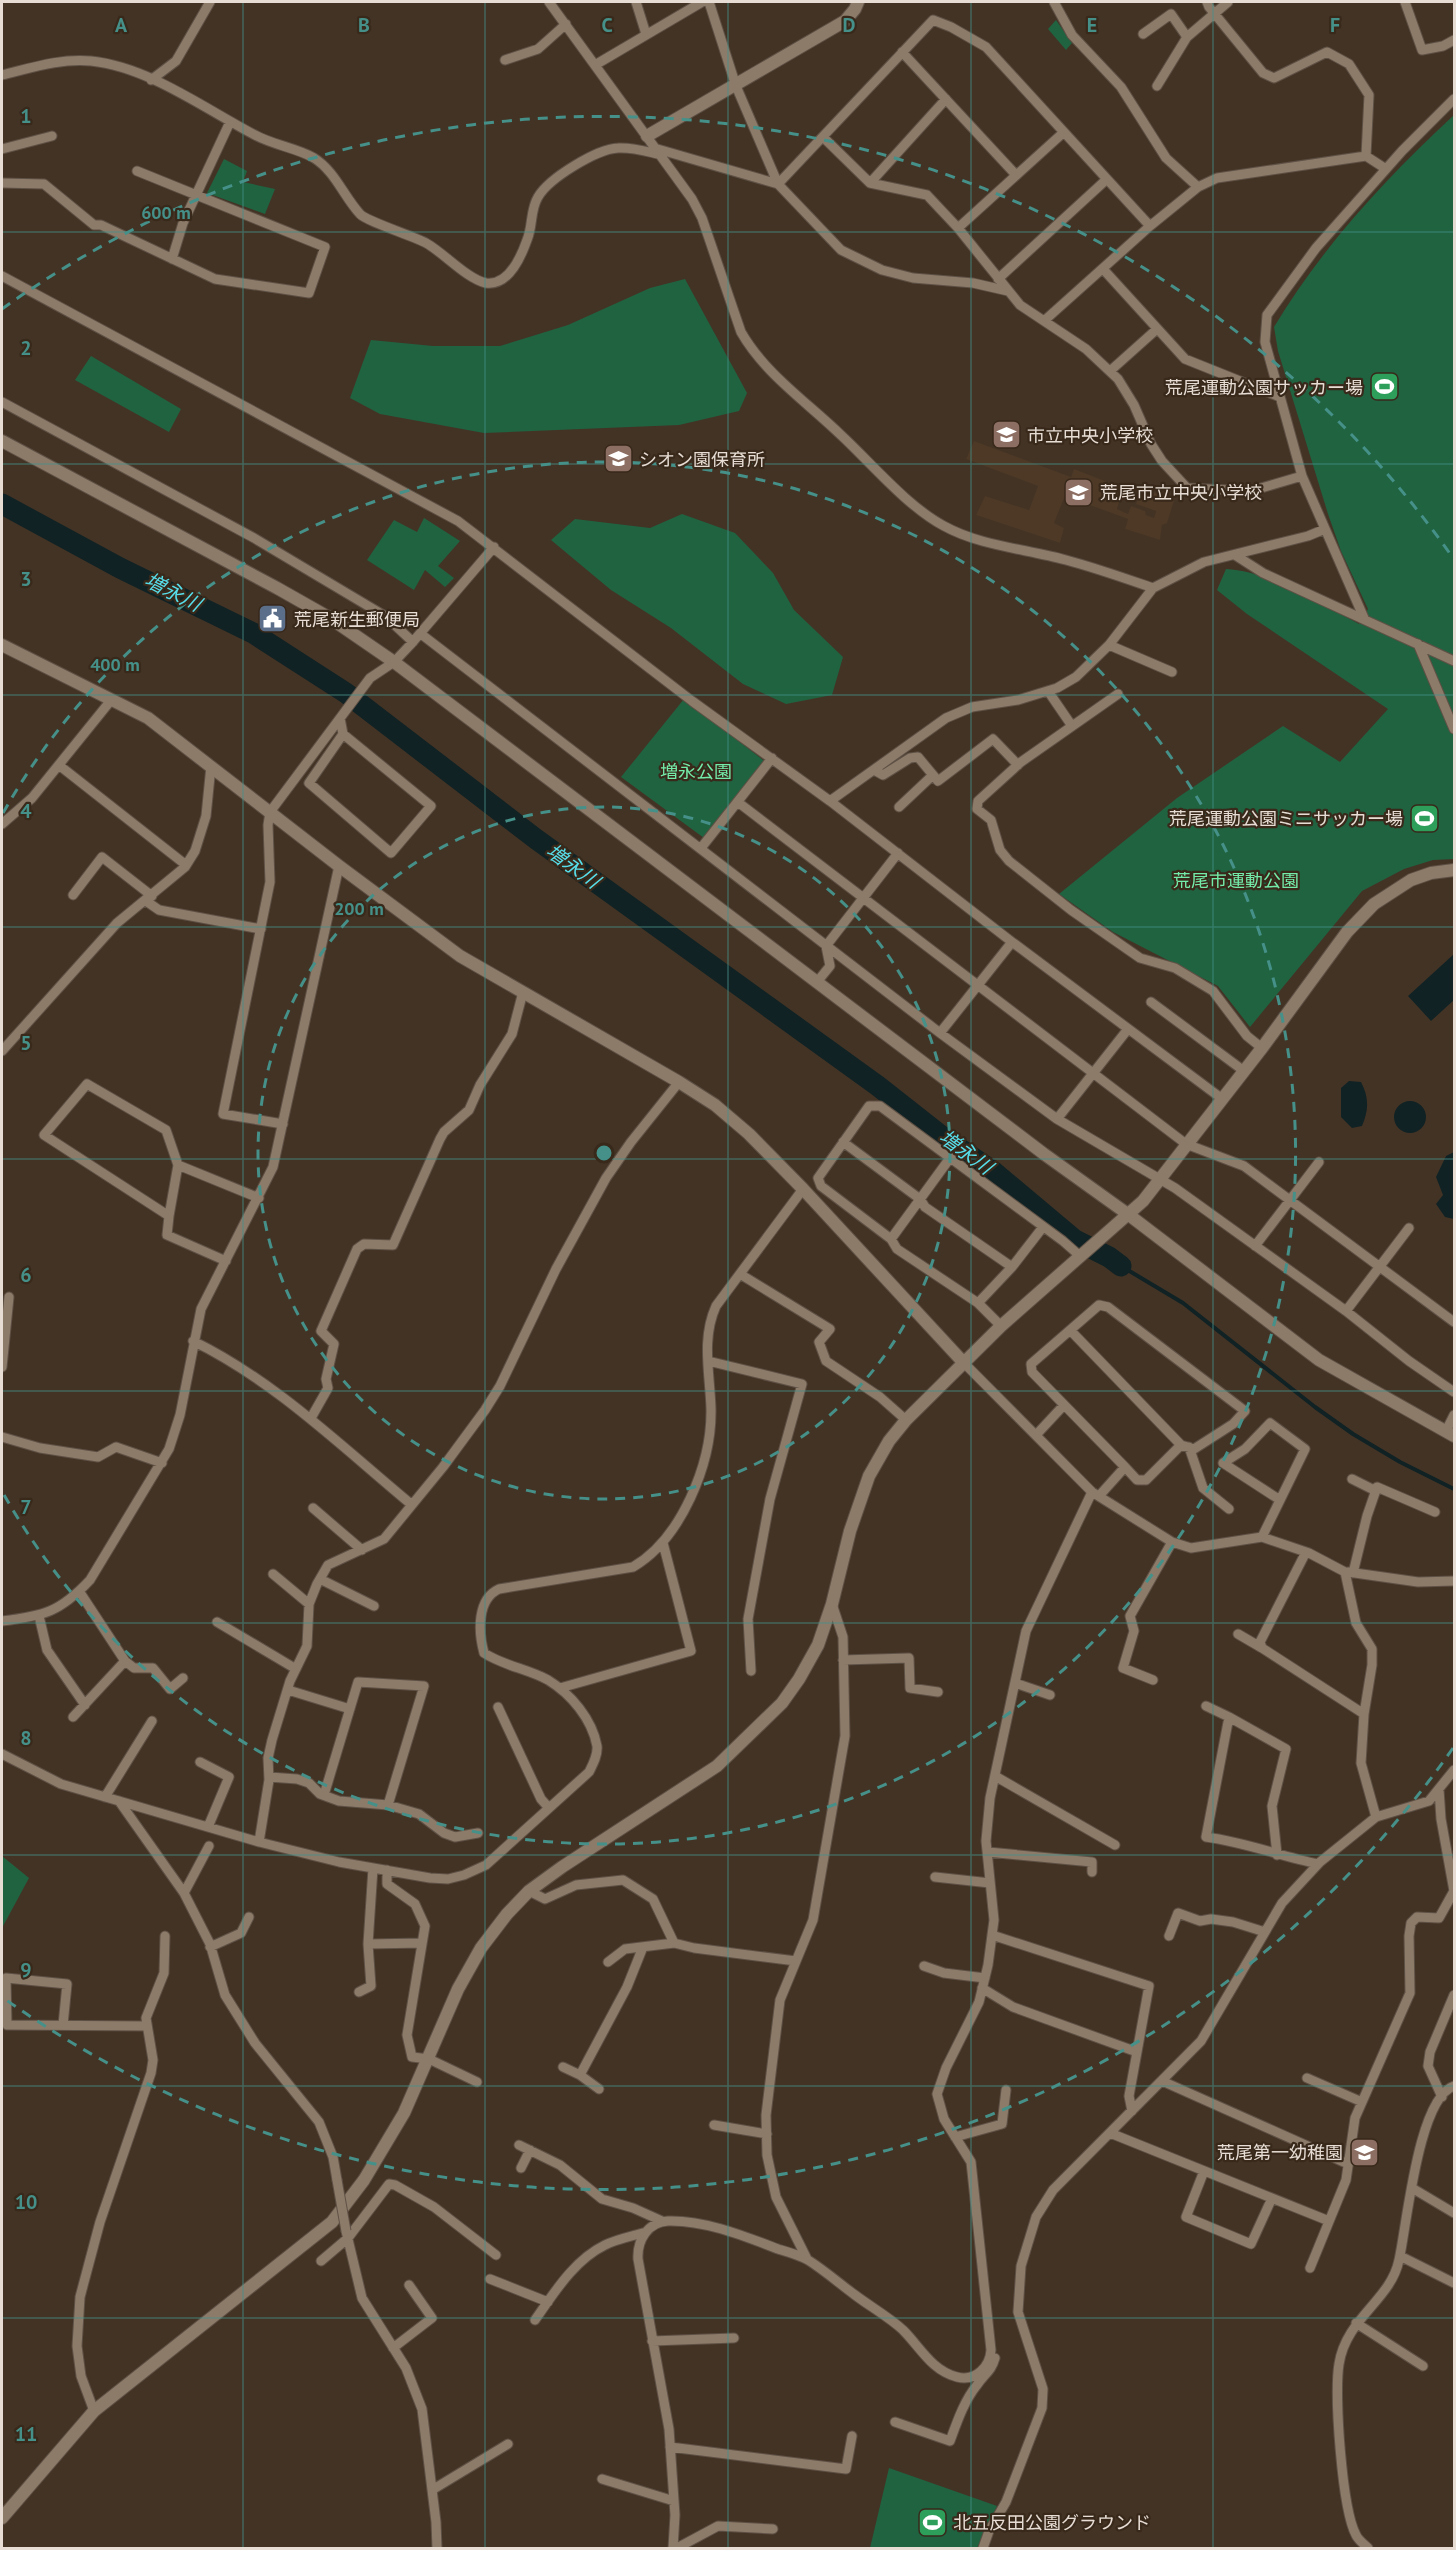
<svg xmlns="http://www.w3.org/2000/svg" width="1456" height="2550" font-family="'PT Sans','Noto Sans JP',sans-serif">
<rect width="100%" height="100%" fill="#433325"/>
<path fill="#4d3925" d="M 974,441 L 1071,477 L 1074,469 L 1123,488 L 1117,509 L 1128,514 L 1131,506 L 1145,511 L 1146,515 L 1154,518 L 1156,511 L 1136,504 L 1142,487 L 1174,501 L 1167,523 L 1162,525 L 1160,540 L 1125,529 L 1128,519 L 1065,496 L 1054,523 L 1064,528 L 1060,543 L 976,515 L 985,496 L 1029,510 L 1038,486 L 966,459 Z"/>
<path fill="#206340" d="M 1056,20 L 1072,43 L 1066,50 L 1048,29 Z
M 1454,115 L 1454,859 L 1433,860 L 1404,869 L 1362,891 L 1250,1027 L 1218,986 L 1113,932 L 1059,894 L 1177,798 L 1283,726 L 1340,762 L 1388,709 L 1247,614 L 1217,590 L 1226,569 C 1273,572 1318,603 1359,624 L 1368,609 L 1341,551 L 1328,514 L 1278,351 L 1274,327 C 1322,247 1386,178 1454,115 Z
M 224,159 L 247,171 L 243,182 L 275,189 L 265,214 L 207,193 Z
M 685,279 L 747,393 L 739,411 L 679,425 L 484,433 L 380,414 L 350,398 L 371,340 L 433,346 L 500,346 L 568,325 L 650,288 Z
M 91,356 L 181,409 L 169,432 L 75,380 Z
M 682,514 L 735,533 L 773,573 L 794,610 L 843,657 L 832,695 L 786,704 L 743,684 L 671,628 L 611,590 L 551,540 L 575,519 L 650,528 Z
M 424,518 L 460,541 L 438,566 L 454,578 L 445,587 L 425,570 L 414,590 L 367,560 L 394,520 L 417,532 Z
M 684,699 L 767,763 L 704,838 L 621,777 Z
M 2,1856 L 29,1878 L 2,1928 Z
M 889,2468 L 997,2506 L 977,2548 L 870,2548 Z"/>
<path fill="#112224" d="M 1454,954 L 1454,1000 L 1431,1021 L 1408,996 Z
M 1349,1081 L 1361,1082 C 1369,1097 1369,1110 1362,1126 L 1352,1128 L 1341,1117 L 1341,1088 Z
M1394 1117a16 16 0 1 1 32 0a16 16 0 1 1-32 0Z
M 1454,1152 L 1454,1219 L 1445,1217 L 1436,1204 L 1443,1195 L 1436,1177 L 1446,1156 Z"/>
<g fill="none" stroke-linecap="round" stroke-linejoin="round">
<path stroke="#112224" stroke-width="4" d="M 1121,1266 L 1183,1303 L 1315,1407 L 1353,1434 L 1400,1462 L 1454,1489"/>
<path stroke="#112224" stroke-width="21" d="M 2,504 L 120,568 L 253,633 L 346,693 L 536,839 L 878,1086 L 944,1138 L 994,1172 L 1075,1240 L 1109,1257 L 1121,1266"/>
<defs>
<path id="minor" d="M 549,2 L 692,199 L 702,218 L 741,332 C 765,374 807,402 842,436 C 872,464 908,507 944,526 C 980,546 1027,549 1066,560 C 1096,568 1124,578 1153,588
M 636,2 L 646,34
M 709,2 L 736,86 L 778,184 L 841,250 L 882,270 L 913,278 L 973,283 L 1008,291
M 1054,2 L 1072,35 L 1121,87 L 1166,158 L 1198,187
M 1207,2 L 1209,7 L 1263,73 L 1274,78 L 1327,52 L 1349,64 L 1369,95 L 1366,156
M 1405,2 L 1422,50 L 1443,46 L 1454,40
M 1143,34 L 1171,14 L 1187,37
M 902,52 L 1016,175
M 505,60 L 538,49 L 566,24
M 595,65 L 702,2
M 2,75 C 31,68 61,58 91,61 C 149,67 205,109 255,135 C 273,145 297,148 314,158 C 335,171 344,197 360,214 C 366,221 413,236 426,243 C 444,253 467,279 486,283 C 508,286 521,257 527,240 C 533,226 530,210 538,197 C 549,178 597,149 618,148 C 632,147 645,151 658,154
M 151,80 L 176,61 L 210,2
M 1157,86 L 1187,37 L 1228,2
M 823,137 L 870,183 L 927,195 L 958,228 L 1020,305 L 1086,349 L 1118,379 L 1134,405 L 1151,444 L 1162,461 L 1187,488 L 1251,491 L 1302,476
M 654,148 L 778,184
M 2,149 L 52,136
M 2,183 L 44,184 L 94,225 L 101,225 L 215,279 L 309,293 L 325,247 L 137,171
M 870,183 L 946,99
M 778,184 L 933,20 L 951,27 L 986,47 L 1150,226
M 958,228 L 1064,132
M 172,259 L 183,223 L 230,122
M 1103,269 L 1185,359 L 1280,397
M 2,276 L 458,521 L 692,701 L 830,801 L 1012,942 L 1221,1098
M 998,279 L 1107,179
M 1045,320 L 1150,226 L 1198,187 L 1217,178 L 1366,156 L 1386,169
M 1110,371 L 1157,329
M 2,402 L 254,538 L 385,616 L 413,642
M 1235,555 L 1263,573 L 1454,661
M 1364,618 L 1302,476 L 1265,342 L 1267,315 L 1316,248 L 1402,151 L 1454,99
M 421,634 L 940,1033 L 1057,1119 L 1175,1188 L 1346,1311 L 1409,1361 L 1454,1392
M 1418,644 L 1454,729
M 1109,645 L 1172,672
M 1048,691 L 1072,726
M 1118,694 L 1021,762 L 978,801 L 977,809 L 991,820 L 1000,850 L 1009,861 L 1071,910 L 1140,958 L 1175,968 L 1213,991 L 1247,1036 L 1262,1048
M 340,718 L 343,734 L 431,806 L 391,853 L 309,783 L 343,734
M 60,766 L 186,865
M 874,770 L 883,775 L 910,758 L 918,757 L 938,781 L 993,739 L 1018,765
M 830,801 L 946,718 L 972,707 L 1018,700 L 1057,688 L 1076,677 L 1109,645 L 1153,588 L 1204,562 L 1308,536 L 1325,529
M 739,803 L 1186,1144 L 1244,1166 L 1454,1322
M 899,807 L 933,775
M 2,824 L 32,798 L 112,699
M 701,848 L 772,758
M 73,895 L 102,857 L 152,896
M 146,901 L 159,910 L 261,929
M 817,982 L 830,966 L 826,946 L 898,853
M 1151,1002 L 1244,1071
M 940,1033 L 1012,942
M 2,1051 L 117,923 L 185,867 L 195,851 L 206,816 L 211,766
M 1057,1119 L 1128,1029
M 283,1124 L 223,1114 L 270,882 L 268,825 L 270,812 L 370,678 L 394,662 L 411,644 L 494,547
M 843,1142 L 920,1199 L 925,1207 L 1012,1267 L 1043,1227
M 950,1158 L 891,1239 L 821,1186 L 818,1178 L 869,1106 L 880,1106 L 1063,1241 L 1080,1256
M 169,1216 L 178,1165
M 891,1239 L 897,1249 L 978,1303 L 1001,1326
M 1255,1246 L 1319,1162
M 226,1261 L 167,1235 L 169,1216 L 44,1135 L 87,1084 L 166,1130 L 178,1165 L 259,1198
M 740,1274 L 830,1329 L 819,1342 L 826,1361 L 880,1397 L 906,1420
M 978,1303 L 1012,1267
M 1346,1311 L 1409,1228
M 1070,1330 L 1181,1445
M 193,1341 C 275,1381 342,1447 412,1505
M 708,1361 L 802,1384 L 770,1499 L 748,1619 L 751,1671
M 963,1362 L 1092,1492 L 1172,1542 L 1191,1548 L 1262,1537 L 1309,1553 L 1345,1572 L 1356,1623 L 1372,1649 L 1372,1665 L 1364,1714 L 1361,1763 L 1376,1817
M 2,1367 L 9,1297
M 311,1418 L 328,1388 L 326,1379 L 334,1344 L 321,1331 L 357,1249 L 364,1244 L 393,1245 L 440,1139 L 444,1132 L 469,1110 L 480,1085 L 512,1034 L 523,992
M 1446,1431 L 1454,1415
M 1036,1435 L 1064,1405
M 2,1437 L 40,1448 L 98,1457 L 116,1447 L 162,1463
M 1189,1447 L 1203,1488 L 1229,1509
M 1352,1479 L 1376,1491
M 1099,1496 L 1125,1467 L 1137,1480 L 1146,1480 L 1181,1445 L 1194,1449 L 1233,1424 L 1245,1411 L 1108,1307 L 1099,1305 L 1031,1364 L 1032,1372 L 1125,1467
M 313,1508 L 362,1550
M 1262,1537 L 1305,1449 L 1270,1423 L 1245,1449 L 1223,1463 L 1280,1500
M 1306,1552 L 1260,1642 L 1262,1648 L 1364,1714
M 1348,1572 L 1418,1582 L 1454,1581
M 1353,1573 L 1367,1516 L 1377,1487 L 1435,1512
M 273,1574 L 309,1604
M 320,1579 L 374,1606
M 79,1591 L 125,1661 L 134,1668 L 153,1668 L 170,1689 L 183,1678
M 39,1616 L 47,1650 L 85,1705
M 2,1621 C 44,1616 60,1612 90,1580 L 169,1449 L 180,1415 L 201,1309 L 273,1167 L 339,866
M 217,1622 L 296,1669
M 1238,1634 L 1262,1648
M 843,1660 L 909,1658 L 910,1688 L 938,1692
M 1153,1680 L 1123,1668 L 1134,1631 L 1130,1616 L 1172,1542
M 1015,1683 L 1050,1695
M 560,1688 L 691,1651 L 663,1543
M 288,1690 L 350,1709
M 1206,1706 L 1229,1717
M 498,1707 L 541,1799 L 549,1808
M 73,1717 L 125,1661
M 2,1754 L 61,1784 L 259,1842 L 339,1862 L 430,1878 L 448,1879 L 464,1875 L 486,1865 L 589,1772 C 593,1764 598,1755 597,1746 C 592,1719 571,1694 548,1680 C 528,1669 504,1666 484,1653 C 478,1631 477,1599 499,1589 L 633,1567 C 681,1539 712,1464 711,1409 C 710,1374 701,1339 716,1306 L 803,1189
M 200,1762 L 229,1777 L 208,1827
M 995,1776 L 1115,1845
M 269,1777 L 297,1779 L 309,1783 L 320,1794 L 339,1801 L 388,1805 L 419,1814 L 444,1833 L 455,1837 L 478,1833
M 1439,1789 L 1441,1819 L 1454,1891
M 324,1795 L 358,1682 L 424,1686 L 388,1805
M 105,1797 L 152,1721
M 119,1801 L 184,1893 L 210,1944 L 225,1995 L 255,2043 L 319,2122 L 333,2157 L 337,2180
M 259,1842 L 269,1780 L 268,1758 L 272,1740 L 290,1681 L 307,1646 L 309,1604 L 317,1584 L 328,1565 L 384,1539 L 443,1467 L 485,1410 L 500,1386 L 556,1269 L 606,1178 L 631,1142 L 679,1082
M 988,1852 L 1092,1862 L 1092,1872
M 1277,1855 L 1272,1806 L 1286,1749 L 1229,1717 L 1206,1837 C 1244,1842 1280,1856 1318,1864
M 387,1870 L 387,1884 L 415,1904 L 425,1926 L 407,2035 L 412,2057 L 429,2059 L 477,2082
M 935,1877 L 990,1883
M 529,1891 L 545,1899 L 576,1885 L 623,1880 L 653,1899 L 674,1943 L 694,1948 L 796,1961
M 184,1893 L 209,1846
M 992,1935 L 1149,1986 L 1129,2096 L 1132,2111
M 1169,1936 L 1178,1913 L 1200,1921 L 1211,1919 L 1233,1922 L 1265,1932
M 368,1944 L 422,1943
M 210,1947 L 241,1933 L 249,1917
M 608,1962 L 625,1949 L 674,1943
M 924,1966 L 944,1973 L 985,1978
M 982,1988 L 1013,2007 L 1137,2052
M 359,1992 L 371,1986 L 368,1944 L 373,1868
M 63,2025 L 67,1984 L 6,1978 L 7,2025 L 147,2026
M 563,2067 L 580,2075 L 627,1987 L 643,1947
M 580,2075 L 599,2089
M 1307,2078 L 1362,2102
M 1162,2081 L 1348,2164
M 1442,2097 L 1428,2066 L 1430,2052 L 1454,1995
M 714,2125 L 767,2134
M 1110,2133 L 1329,2221
M 955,2137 L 1002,2124 L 1006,2090
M 519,2145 L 560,2165 L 602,2199 L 633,2208 L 662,2221
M 521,2168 L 530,2150
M 1204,2171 L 1186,2217 L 1251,2244 L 1272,2198
M 1412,2188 L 1454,2213
M 346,2231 L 362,2298 L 406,2368 L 422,2409 L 436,2522 L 437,2548
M 1400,2256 L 1454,2283
M 807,2259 L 776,2197 L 767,2155 L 766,2115 L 780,2000 L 813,1920 L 845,1736 L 843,1637 L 832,1604
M 321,2261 L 348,2238 L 389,2184 L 395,2185 L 434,2207 L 496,2255
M 1310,2268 L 1346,2180 L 1355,2118 L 1410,1993 L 1409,1936 L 1411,1923 L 1417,1917 L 1439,1918 L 1454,1891
M 490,2279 L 548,2302
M 535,2320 C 554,2293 574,2260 605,2245 C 617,2239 633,2236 646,2232
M 1356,2323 L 1423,2366
M 652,2341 L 734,2338
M 393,2348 L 432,2318 L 409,2285
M 94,2411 L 81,2376 L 77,2346 L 80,2297 L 100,2222 L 151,2073 L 153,2060 L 146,2018 L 164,1973 L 165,1936
M 895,2422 L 950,2441 C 957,2422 964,2401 977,2385 C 985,2373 991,2372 995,2358
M 670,2447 L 846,2469 L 852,2436
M 602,2479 L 674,2501
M 432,2490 L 508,2444
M 673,2548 L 675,2515 L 669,2429 L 638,2259 C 637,2240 648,2222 668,2221 C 705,2220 744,2236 778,2249 C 788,2252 799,2255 808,2260 C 824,2270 840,2284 855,2295 C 871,2307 889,2317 903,2330 C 920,2347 932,2371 957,2377 C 976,2382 990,2366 991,2350 L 971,2162 L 944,2119 L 937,2094 L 946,2068 L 979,2002 L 988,1965 L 994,1920 L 986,1841 L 990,1798 L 1026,1631 L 1092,1492
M 677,2548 L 718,2526 L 773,2529
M 983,2548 L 989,2531 L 1006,2502 L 1042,2408 L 1043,2389 L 1018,2312 L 1021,2266 L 1036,2217 L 1053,2190 L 1201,2041 L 1282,1903 L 1320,1862 L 1376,1817 L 1429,1801 L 1454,1770
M 1368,2548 C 1364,2544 1358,2540 1356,2535 C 1342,2509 1334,2395 1339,2364 C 1346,2318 1391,2300 1399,2260 C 1407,2225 1418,2098 1454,2086"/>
<path id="tertiary" d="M 647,136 L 845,21 L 855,9 L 858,2
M 2,441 L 277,588 L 330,618 L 394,662 L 1044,1154 L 1129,1215 L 1319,1360 L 1454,1436
M 2,645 L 148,718 L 339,866 L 460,956 L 679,1082 L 715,1105 L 749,1134 L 803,1189 L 963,1362
M 2,2518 L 94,2411 L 332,2222 L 364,2180 L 404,2113 L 458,1989 L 481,1948 L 507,1914 L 529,1891 L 562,1867 L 717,1766 L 782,1703 L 799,1679 L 818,1645 L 832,1604 L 850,1531 L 869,1476 L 889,1441 L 906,1420 L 1001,1326 L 1143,1201 L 1262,1048 L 1347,932 L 1374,904 L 1411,880 L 1431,873 L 1454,870"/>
</defs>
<use href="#minor" stroke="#5e5145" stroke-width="11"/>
<use href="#tertiary" stroke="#5e5145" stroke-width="14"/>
<use href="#minor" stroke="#8d7b6a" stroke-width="9"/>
<use href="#tertiary" stroke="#8d7b6a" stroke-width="12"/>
<defs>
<path id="minor-bridge" d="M 337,2180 L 346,2231"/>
</defs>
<use href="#minor-bridge" stroke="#5e5145" stroke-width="11" stroke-linecap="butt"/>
<use href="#minor-bridge" stroke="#8d7b6a" stroke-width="9"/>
</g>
<path fill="none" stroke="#459088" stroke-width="1.5" stroke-opacity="0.55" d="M 243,2 L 243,2548M 485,2 L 485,2548M 728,2 L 728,2548M 971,2 L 971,2548M 1213,2 L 1213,2548M 2,232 L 1454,232M 2,464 L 1454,464M 2,695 L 1454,695M 2,927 L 1454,927M 2,1159 L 1454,1159M 2,1391 L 1454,1391M 2,1623 L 1454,1623M 2,1855 L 1454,1855M 2,2086 L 1454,2086M 2,2318 L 1454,2318"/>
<g fill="none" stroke="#459088" stroke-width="3" stroke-dasharray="10 8">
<circle cx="604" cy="1153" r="346"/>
<path d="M3 813A691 691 0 1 1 3 1493"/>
<path d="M1453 1748A1037 1037 0 0 1 2 1997M2 309A1037 1037 0 0 1 1453 558"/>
</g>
<defs>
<symbol id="stadium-square" viewBox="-11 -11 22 22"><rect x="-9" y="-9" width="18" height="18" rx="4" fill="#2e9e5b" stroke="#38291b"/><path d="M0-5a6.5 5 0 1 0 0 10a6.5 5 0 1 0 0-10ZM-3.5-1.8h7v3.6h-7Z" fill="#fff"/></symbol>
<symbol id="school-square" viewBox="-11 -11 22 22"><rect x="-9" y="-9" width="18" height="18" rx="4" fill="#8d6e63" stroke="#38291b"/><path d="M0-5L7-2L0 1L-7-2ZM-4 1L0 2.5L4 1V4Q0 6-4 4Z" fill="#fff"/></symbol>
<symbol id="civic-square" viewBox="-11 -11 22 22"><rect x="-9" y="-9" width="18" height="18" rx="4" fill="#5c6f8a" stroke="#38291b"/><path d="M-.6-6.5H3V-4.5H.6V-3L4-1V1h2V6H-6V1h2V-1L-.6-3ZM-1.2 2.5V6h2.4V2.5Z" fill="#fff"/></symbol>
</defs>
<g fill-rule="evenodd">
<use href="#stadium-square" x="1368" y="370" width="33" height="33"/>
<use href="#school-square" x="990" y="418" width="33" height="33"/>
<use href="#school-square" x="602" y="442" width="33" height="33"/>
<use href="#school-square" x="1062" y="476" width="33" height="33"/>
<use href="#civic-square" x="256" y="602" width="33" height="33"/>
<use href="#stadium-square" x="1408" y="802" width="33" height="33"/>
<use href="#school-square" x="1348" y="2136" width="33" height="33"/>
<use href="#stadium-square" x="916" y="2506" width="33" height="33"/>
</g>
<g text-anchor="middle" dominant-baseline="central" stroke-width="4.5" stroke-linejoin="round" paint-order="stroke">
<g font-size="18" fill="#e7ddd4" stroke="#38291b" text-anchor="start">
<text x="1363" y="387" text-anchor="end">荒尾運動公園サッカー場</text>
<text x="1027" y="435">市立中央小学校</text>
<text x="639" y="459">シオン園保育所</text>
<text x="1100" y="492">荒尾市立中央小学校</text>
<text x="294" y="619">荒尾新生郵便局</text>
<text x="1403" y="818" text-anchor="end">荒尾運動公園ミニサッカー場</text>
<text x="1343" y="2152" text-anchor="end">荒尾第一幼稚園</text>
<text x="953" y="2522">北五反田公園グラウンド</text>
</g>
<g font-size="18" fill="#74eca9" stroke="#38291b">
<text x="696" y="771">増永公園</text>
<text x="1236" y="880">荒尾市運動公園</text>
</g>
<g font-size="20" font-style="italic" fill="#57dde9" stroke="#38291b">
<text transform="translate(173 592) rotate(27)">増永川</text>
<text transform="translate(573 866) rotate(36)">増永川</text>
<text transform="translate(966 1152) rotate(36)">増永川</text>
</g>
</g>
<g font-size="20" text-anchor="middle" font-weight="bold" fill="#459088" stroke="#38291b" stroke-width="4.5" stroke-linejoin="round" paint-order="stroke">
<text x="121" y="32">A</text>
<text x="364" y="32">B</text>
<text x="607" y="32">C</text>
<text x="849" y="32">D</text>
<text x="1092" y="32">E</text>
<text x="1335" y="32">F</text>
<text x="26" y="123">1</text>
<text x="26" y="355">2</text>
<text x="26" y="586">3</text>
<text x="26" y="818">4</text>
<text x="26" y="1050">5</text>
<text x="26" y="1282">6</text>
<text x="26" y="1514">7</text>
<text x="26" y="1745">8</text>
<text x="26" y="1977">9</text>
<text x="26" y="2209">10</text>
<text x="26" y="2441">11</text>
</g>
<circle cx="604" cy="1153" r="9" fill="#459088" stroke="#38291b" stroke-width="3"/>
<g font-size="18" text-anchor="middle" font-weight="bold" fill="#459088" stroke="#38291b" stroke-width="4.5" stroke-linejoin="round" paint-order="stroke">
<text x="166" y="219">600 m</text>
<text x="115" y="671">400 m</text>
<text x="359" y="915">200 m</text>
</g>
<rect width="1456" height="2550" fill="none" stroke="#e7ddd4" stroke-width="6"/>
</svg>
